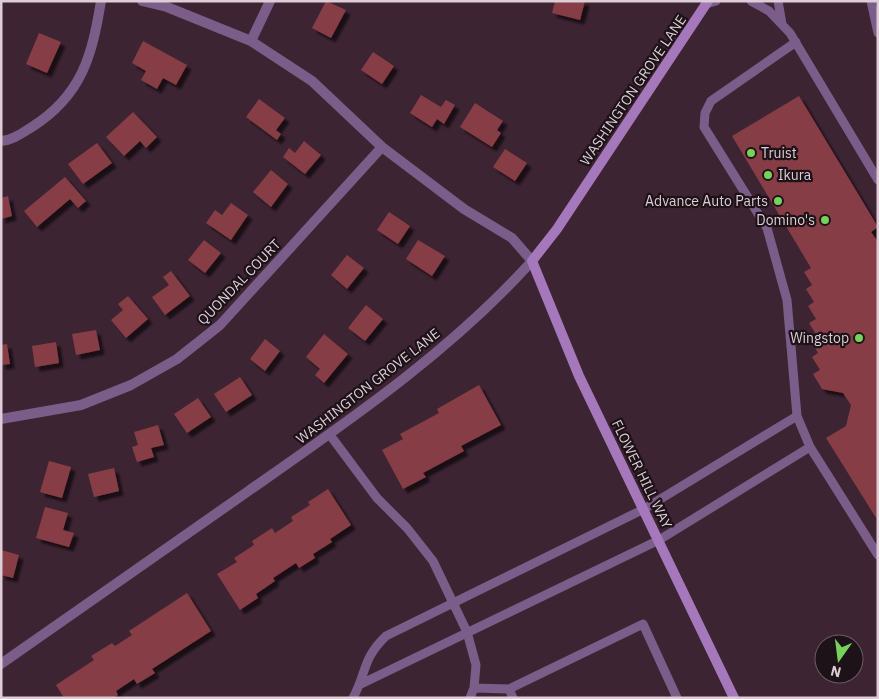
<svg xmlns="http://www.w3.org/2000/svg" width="879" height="699" font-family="'IBM Plex Sans',sans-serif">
<defs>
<filter id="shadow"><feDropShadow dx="4.5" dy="4.5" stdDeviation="1" flood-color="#0009"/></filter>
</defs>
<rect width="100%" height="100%" fill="#3d2433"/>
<path fill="#873d44" filter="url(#shadow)" d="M 326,1 L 346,10 L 331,38 L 312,28 Z
M 555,1 L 585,1 L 580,20 L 552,13 Z
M 39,33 L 61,42 L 47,73 L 26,64 Z
M 143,41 L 187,65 L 176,85 L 163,78 L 157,89 L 141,80 L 146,71 L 132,63 Z
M 373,52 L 394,66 L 382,84 L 361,70 Z
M 421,95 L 441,107 L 446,100 L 455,105 L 444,124 L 437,119 L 432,127 L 410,113 Z
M 799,96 L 878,227 L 871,232 L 878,242 L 878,521 L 826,438 L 846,426 L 851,405 L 843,393 L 822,389 L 813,374 L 820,370 L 812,357 L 818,353 L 811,340 L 817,336 L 809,323 L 816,319 L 808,306 L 814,302 L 806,289 L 812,285 L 804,272 L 811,268 L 732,136 Z
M 259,99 L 285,118 L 276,130 L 281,134 L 277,140 L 246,117 Z
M 475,103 L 503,121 L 497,130 L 501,133 L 492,147 L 460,127 Z
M 133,112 L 157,137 L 146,148 L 140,141 L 124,156 L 106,137 Z
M 304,141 L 321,155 L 305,174 L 283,157 L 289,148 L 295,153 Z
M 97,143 L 112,163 L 83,184 L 68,164 Z
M 505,149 L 527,163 L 515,181 L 493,167 Z
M 271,170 L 288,184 L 271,207 L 253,192 Z
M 65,177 L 86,201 L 78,208 L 70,199 L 37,227 L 24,211 Z
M 8,196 L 12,216 L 1,219 L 1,198 Z
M 231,203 L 248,215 L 231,240 L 206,223 L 215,210 L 222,215 Z
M 389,212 L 410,226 L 398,244 L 377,230 Z
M 204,240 L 221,253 L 205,273 L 188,260 Z
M 418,240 L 445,256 L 432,276 L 406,259 Z
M 347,255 L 364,268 L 347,289 L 331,275 Z
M 171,271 L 190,296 L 165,315 L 152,297 L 169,285 L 163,277 Z
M 128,296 L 148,319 L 126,338 L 111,320 L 123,310 L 118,304 Z
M 366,305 L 383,319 L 365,341 L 348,328 Z
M 96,330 L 100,350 L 76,355 L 72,334 Z
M 324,334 L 348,354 L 324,383 L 315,375 L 320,369 L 306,357 Z
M 265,339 L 280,351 L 265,371 L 250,359 Z
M 56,342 L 59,363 L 35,367 L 32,346 Z
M 7,344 L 10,364 L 1,365 L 1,345 Z
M 240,377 L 252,395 L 226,412 L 214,394 Z
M 479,385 L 501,425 L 461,446 L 464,451 L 423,473 L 426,477 L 403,489 L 382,450 L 403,439 L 400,434 L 439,413 L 437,409 Z
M 198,398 L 211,417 L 187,433 L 174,414 Z
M 158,425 L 164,445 L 151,448 L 154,457 L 137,462 L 132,447 L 138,445 L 134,432 Z
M 49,461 L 71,467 L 62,498 L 40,492 Z
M 114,468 L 119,491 L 94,497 L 88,474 Z
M 328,489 L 351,525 L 330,539 L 332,542 L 313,554 L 315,558 L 299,568 L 296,563 L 273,578 L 275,581 L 256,594 L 258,598 L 240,610 L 217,574 L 237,562 L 234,558 L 254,545 L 252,541 L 272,528 L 275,533 L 293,521 L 291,517 L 310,505 L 308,502 Z
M 45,507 L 68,513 L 63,530 L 74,533 L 69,547 L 36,538 Z
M 1,550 L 19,555 L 13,578 L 1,575 Z
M 187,593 L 211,631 L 152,669 L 155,673 L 137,684 L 134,679 L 116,691 L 118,695 L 114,698 L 64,698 L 56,685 L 94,660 L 91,656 L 112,643 L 115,646 L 132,635 L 129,631 Z"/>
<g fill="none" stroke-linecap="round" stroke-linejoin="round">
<path stroke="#7a5e89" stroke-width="9" d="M 751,1 L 769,11 L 790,33 L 878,180
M 778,1 L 782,24
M 871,1 L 878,33
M 706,4 L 716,1
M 796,42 L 711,101 L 705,113 L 704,127 L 767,228 L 787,300 L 797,416 L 810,447 L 878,555
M 330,435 L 377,498 L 407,528 L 433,561 L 467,632 L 476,665 L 474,688 L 470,698
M 361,684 L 659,540 L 810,447
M 474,688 L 509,689
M 353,698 C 367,672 362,659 386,636 L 644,509 L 797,416
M 513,698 L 509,689 L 643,624 L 677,698"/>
<path stroke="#7a5e89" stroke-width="10" d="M 251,41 L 270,1
M 1,141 C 13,140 22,133 32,127 C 82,95 92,56 101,1
M 1,419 L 81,405 L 131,385 L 177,359 L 220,325 L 382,147
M 1,664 C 83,607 165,549 247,492 C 347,422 450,352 532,261 L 512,238 L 464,209 L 382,147 L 312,81 L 251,41 L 167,7 L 142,1"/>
<path stroke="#a578bc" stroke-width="10" d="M 708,1 L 557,229 L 532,261 L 579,376 L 734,698"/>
</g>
<g fill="#76d25a" stroke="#1d1218" stroke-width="2">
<circle cx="751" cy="153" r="5"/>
<circle cx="768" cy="175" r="5"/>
<circle cx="778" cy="201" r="5"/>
<circle cx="825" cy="220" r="5"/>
<circle cx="859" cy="338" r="5"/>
</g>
<g text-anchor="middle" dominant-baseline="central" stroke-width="4.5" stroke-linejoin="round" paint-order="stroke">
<g font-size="14" fill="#decdd6" stroke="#1d1218">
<text transform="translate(633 90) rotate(-56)">WASHINGTON GROVE LANE</text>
<text transform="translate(239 282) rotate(-46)">QUONDAL COURT</text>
<text transform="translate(368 386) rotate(-38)">WASHINGTON GROVE LANE</text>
<text transform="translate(642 474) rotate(64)">FLOWER HILL WAY</text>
</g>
<g font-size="14" fill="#decdd6" stroke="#1d1218" text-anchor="end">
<text x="761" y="153" text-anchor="start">Truist</text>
<text x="778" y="175" text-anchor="start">Ikura</text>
<text x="768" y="201">Advance Auto Parts</text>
<text x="815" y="220">Domino's</text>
<text x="849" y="338">Wingstop</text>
</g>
</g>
<rect width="879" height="699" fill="none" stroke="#decdd6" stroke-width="5"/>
<g transform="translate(839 659) rotate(194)"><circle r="24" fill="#1d1218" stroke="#6a5d64"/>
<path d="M0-4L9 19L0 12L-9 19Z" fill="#76d25a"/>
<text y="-8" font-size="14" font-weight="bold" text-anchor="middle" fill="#decdd6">N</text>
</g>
</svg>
